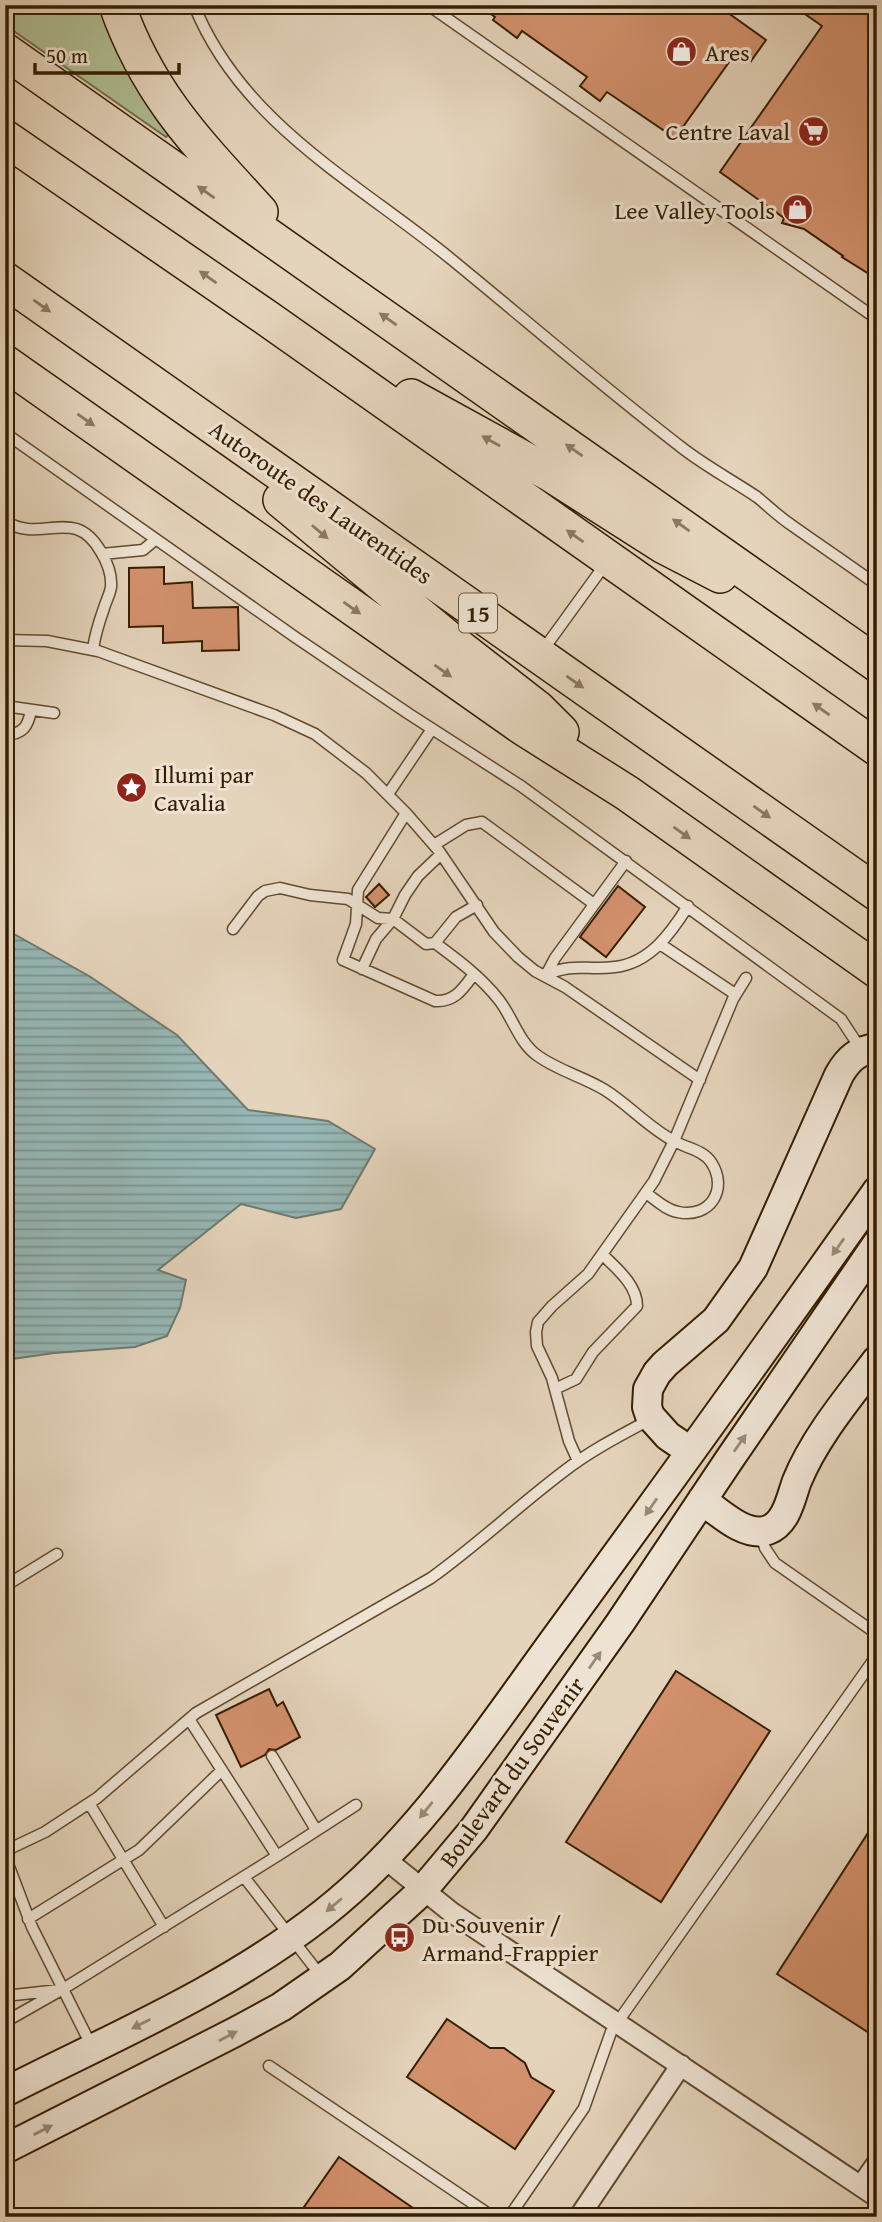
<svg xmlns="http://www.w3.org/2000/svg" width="882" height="2222" font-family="'Gentium Book Plus',serif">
<defs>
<pattern id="water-rules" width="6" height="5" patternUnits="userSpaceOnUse" patternTransform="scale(1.75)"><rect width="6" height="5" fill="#96b7b6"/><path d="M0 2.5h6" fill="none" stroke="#7b9492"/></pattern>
</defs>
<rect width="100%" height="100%" fill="#e5d4bc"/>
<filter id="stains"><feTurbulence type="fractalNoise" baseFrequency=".00286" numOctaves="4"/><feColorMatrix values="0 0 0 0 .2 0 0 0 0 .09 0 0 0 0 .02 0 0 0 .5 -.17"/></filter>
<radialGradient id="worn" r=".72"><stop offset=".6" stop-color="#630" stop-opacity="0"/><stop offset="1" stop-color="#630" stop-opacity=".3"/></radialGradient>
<path fill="#b0be94" stroke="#726e4a" stroke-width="2" d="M 5,5 L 105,5 L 172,131 L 166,137 L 5,25 Z"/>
<path fill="url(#water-rules)" stroke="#6f7a6d" stroke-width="2" d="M 5,929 L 89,976 L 177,1035 L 248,1110 L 328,1121 L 375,1149 L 341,1209 L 296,1218 L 241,1204 L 158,1270 L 186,1280 L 180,1308 L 167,1336 L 135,1347 L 54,1353 L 5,1360 Z"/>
<path fill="#d3916d" stroke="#351e00" stroke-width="2" d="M 478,5 L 717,5 L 766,40 L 751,61 L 737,51 L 675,138 L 607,92 L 600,101 L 580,86 L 587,77 L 522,31 L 517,38 L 493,20 L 495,17 Z
M 792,5 L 877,5 L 877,279 L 842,257 L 843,256 L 804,229 L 782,223 L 784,218 L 720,172 L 822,26 Z
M 164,567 L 164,584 L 192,582 L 193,608 L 238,607 L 239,650 L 202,651 L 202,641 L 163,643 L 163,626 L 129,627 L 129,568 Z
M 379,884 L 389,895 L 375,907 L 366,897 Z
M 618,886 L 645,907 L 606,957 L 580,937 Z
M 676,1671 L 770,1731 L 661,1902 L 566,1842 Z
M 269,1689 L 277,1706 L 283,1702 L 300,1737 L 276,1750 L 269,1749 L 265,1755 L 241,1767 L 216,1715 Z
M 877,1819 L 877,2038 L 777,1974 Z
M 447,2019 L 490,2048 L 504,2048 L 525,2063 L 531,2077 L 554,2091 L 515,2149 L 407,2077 Z
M 339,2157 L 413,2208 L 407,2217 L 297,2217 Z"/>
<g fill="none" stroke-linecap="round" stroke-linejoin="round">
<defs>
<path id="lane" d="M 194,5 C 241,123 358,183 451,259 C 528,322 603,387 681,447 C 705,466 732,480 757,497 C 768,506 778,516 790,524 C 818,544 848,564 877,585
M 428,5 L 877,319
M 5,433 L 295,637 L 409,714 L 521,786 L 841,1019 L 862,1051
M 5,521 C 41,545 74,504 101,552 C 107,562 112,575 111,587 C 110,594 106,601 104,608 C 99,622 95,635 93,649
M 102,554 L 143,550 L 155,540
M 5,640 L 47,641 L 98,651 L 274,715 L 315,734 L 366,773 L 406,813 L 439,851 L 494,932 L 518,957 L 535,971 L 565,987 L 700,1080
M 543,650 L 606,563
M 5,706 L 54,713
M 5,735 C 23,734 28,727 31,710
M 388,794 L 432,729
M 406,813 L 358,890 L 356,924 L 343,960 L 435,1001 C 455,1002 463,989 474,974
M 434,845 L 466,825 L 482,822 L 594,904
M 477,905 L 456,917 L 435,943 C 458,960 481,977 499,1000 C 513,1018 519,1043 538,1056 C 559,1071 584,1077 605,1090 C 629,1105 649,1128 674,1141 C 686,1148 703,1150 711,1162 C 729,1189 710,1219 678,1212 C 666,1210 656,1200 646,1193
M 233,929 L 258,896 L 265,891 L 280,888 L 310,895 L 348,899 L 378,918 L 393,919 L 426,944 L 435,943
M 660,944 L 735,994
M 362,969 L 376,939 L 393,919 L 405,895 L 418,876 L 441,854
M 545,975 C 576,962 586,971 615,967 C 650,963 671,933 688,906
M 546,975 L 555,958 L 626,861
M 555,1389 L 576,1379 L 593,1352 L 637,1306 C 637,1285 617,1269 603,1255
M 578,1461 L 569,1441 L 552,1378 L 537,1346 L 536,1332 L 538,1322 L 552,1306 L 588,1274 L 654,1181 L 674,1141 L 733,999 L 746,978
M 761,1534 L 765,1548 L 775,1563 L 877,1634
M 5,1586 L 57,1554
M 272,1756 L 316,1830
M 89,1803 L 164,1927
M 5,1851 L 45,1832 L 97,1798 L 196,1713 L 431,1578 C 477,1545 518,1506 563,1472 C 590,1451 621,1435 651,1419
M 5,1856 L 32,1927 L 92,2047
M 277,1856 L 356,1805
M 244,1877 L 321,1976
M 28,1919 L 139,1850 L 222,1770
M 5,1996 L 59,1990
M 5,2022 L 63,1989 L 277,1856 L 189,1719
M 269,2066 L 493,2217
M 509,2217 L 584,2108 L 611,2032 L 617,2023 L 877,1655"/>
<path id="street" d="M 384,1858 L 451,1912 L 877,2197
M 861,2186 L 877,2163
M 579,2217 L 681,2065"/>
<path id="secondary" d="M 690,1451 L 668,1436 L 650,1416 L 647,1407 L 648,1389 L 657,1373 L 665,1364 L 716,1320 L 753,1268 L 839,1075 C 848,1059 858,1050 877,1048
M 702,1500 C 719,1512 745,1538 768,1530 C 787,1523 791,1497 797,1481 C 815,1437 849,1397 877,1360
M 5,2092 C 113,2037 228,1989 324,1913 C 418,1839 485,1735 555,1639 C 663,1491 771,1341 877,1191
M 5,2149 L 235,2032 L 281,2007 L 340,1966 L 422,1891 L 474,1829 L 620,1623 L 729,1460 L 877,1244"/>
<path id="highway" d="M 117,5 C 148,94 198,144 260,212
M 5,51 L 877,664
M 5,138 L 264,316 L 877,748
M 5,280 L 877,893
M 5,363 L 524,728 L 627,793 L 877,970
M 411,397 L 551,474 L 664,546 L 720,575
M 281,500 L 452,642 L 538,709 L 561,732"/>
</defs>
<use href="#lane" stroke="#614c2f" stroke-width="13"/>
<use href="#street" stroke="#614c2f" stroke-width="23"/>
<use href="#secondary" stroke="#351e00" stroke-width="32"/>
<use href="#highway" stroke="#351e00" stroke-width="38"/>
<use href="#lane" stroke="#eee3d3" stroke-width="10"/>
<use href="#street" stroke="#eee3d3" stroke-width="19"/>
<use href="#secondary" stroke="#eee3d3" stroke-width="28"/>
<use href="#highway" stroke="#e5d4bc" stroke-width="35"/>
</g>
<defs><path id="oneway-solid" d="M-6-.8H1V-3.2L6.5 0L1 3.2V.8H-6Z" transform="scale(1.75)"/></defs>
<g fill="#8d795e">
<use href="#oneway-solid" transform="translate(206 192) rotate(-145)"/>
<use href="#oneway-solid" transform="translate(208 277) rotate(-145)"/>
<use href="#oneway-solid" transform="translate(42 306) rotate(35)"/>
<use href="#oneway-solid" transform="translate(388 319) rotate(-145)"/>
<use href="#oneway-solid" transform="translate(86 420) rotate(35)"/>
<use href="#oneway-solid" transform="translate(491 441) rotate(-151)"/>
<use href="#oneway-solid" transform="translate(574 450) rotate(-145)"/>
<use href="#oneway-solid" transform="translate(681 525) rotate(-145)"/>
<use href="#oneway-solid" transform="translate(320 532) rotate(40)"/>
<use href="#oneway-solid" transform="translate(575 536) rotate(-145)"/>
<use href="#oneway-solid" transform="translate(352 608) rotate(35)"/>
<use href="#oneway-solid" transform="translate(443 671) rotate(35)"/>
<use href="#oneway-solid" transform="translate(575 682) rotate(35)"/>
<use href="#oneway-solid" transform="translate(821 709) rotate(-145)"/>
<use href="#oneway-solid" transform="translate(762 812) rotate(35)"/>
<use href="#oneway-solid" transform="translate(682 833) rotate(35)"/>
</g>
<g fill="#9b8a74">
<use href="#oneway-solid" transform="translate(838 1247) rotate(125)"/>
<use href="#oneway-solid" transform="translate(740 1443) rotate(-55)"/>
<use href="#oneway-solid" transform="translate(651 1507) rotate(125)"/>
<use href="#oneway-solid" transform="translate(595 1660) rotate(-55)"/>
<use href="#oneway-solid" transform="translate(426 1810) rotate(129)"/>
<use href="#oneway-solid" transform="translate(334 1905) rotate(140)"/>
<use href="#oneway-solid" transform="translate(141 2024) rotate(153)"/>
<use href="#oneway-solid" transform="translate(228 2036) rotate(-28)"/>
<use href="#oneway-solid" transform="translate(43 2130) rotate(-27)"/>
</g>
<defs>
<symbol id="shop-disc" viewBox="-11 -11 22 22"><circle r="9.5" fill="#8f2418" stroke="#eee3d3"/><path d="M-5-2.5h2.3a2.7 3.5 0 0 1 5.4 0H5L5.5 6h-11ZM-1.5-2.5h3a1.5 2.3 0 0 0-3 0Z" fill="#fff"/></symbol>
<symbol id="supermarket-disc" viewBox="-11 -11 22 22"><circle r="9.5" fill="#8f2418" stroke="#eee3d3"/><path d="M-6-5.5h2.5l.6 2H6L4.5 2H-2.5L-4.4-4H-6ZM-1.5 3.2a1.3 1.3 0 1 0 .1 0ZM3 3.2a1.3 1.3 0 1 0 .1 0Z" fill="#fff"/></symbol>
<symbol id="sight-disc" viewBox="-11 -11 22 22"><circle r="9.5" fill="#8f2418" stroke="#eee3d3"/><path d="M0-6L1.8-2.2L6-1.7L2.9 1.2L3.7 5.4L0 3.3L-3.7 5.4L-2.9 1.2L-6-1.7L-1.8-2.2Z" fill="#fff"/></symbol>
<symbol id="bus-disc" viewBox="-11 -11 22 22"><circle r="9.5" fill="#8f2418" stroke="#eee3d3"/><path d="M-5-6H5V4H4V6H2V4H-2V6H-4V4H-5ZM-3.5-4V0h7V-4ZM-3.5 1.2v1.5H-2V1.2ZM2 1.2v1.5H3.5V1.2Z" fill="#fff"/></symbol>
</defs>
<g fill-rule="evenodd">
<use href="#shop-disc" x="664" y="34" width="35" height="35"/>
<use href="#supermarket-disc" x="796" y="114" width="35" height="35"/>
<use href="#shop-disc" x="780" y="192" width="35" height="35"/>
<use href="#sight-disc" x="114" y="770" width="35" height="35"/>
<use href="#bus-disc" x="382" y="1920" width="35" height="35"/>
</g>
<g text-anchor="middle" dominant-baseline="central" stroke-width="6" stroke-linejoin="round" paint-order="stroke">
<rect fill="#eee3d3" stroke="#6c593f" stroke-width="2" x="459" y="593.5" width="38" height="39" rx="5"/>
<g font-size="23" font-weight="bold" fill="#351e00">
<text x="478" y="613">15</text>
</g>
<g font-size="24" fill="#351e00" stroke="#eee3d3" text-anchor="start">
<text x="705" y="52">Ares</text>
<text x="790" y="131" text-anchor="end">Centre Laval</text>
<text x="775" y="210" text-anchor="end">Lee Valley Tools</text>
<text x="154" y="774">Illumi par<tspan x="154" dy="28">Cavalia</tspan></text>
<text x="422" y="1924">Du Souvenir /<tspan x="422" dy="28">Armand-Frappier</tspan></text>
</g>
<g font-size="24" fill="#351e00" stroke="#eee3d3">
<text transform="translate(321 502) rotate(35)">Autoroute des Laurentides</text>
<text transform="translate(512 1772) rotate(-54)">Boulevard du Souvenir</text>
</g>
</g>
<rect width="882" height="2222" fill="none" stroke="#e5d4bc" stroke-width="28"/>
<rect x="7" y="7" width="868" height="2208" fill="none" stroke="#351e00" stroke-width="3.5"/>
<rect x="14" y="14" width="854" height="2194" fill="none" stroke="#351e00" stroke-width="2"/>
<path d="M35 63v10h144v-10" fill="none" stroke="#351e00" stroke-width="3.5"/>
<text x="46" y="63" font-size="21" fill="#351e00" stroke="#eee3d3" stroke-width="5" paint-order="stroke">50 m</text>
<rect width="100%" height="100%" filter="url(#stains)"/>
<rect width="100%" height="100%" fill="url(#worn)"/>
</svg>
